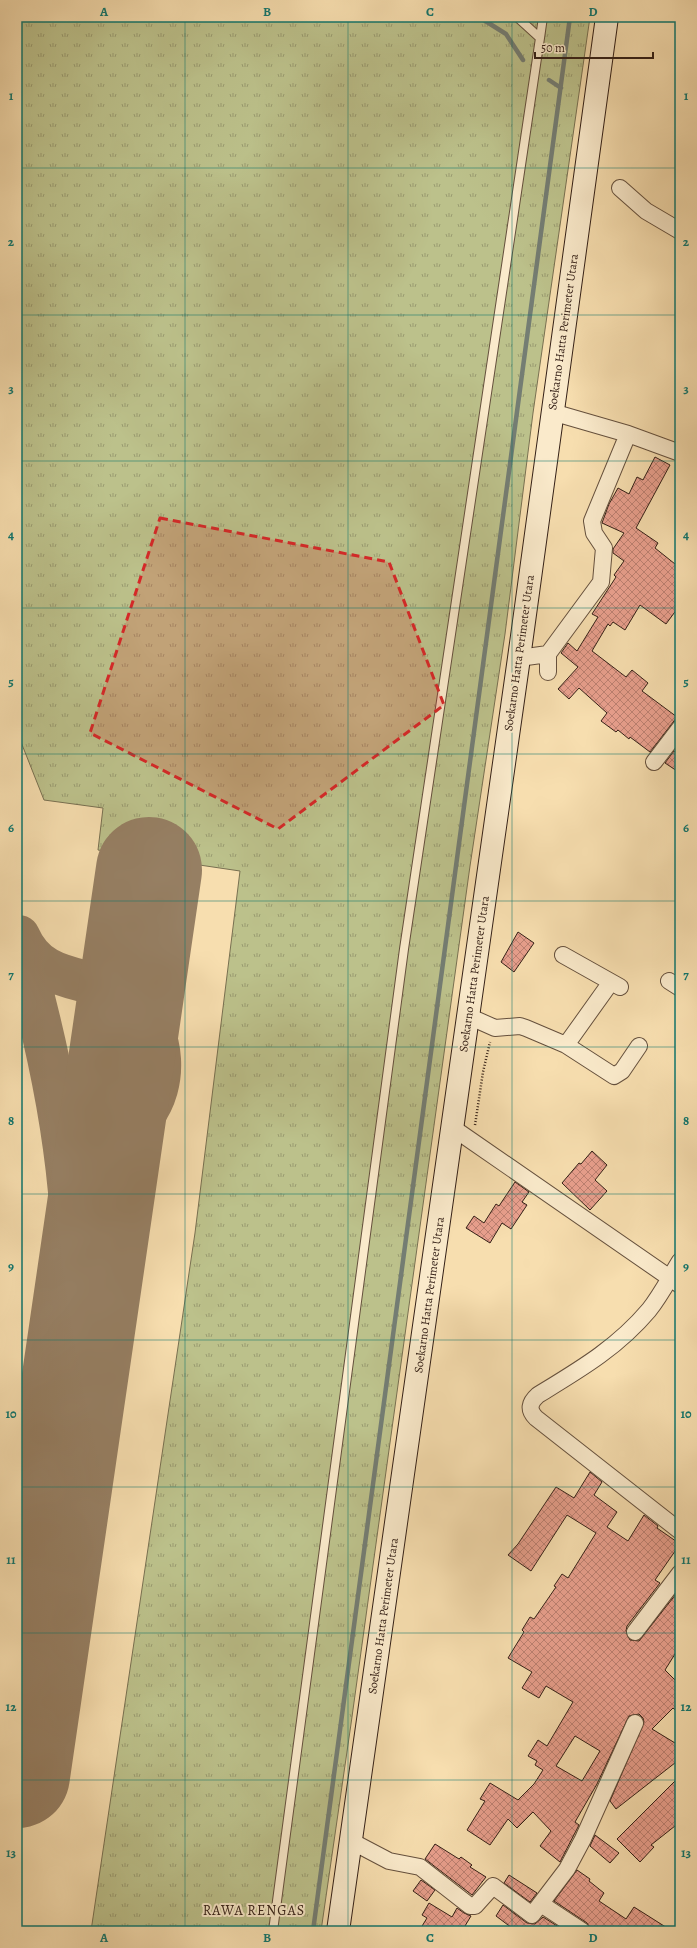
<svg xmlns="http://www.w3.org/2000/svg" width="697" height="1948" font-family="Alegreya,serif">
<defs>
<pattern id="grass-tufts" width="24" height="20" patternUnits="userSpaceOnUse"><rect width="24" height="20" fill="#bcc18b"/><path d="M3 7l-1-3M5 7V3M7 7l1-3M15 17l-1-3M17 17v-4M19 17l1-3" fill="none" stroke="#9a9c71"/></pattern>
<pattern id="building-cross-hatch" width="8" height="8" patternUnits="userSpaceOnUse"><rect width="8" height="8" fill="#e89f8d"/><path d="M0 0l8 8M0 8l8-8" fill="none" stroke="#bd8172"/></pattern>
</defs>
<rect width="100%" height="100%" fill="#f7deaf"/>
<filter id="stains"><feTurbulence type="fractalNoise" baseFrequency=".005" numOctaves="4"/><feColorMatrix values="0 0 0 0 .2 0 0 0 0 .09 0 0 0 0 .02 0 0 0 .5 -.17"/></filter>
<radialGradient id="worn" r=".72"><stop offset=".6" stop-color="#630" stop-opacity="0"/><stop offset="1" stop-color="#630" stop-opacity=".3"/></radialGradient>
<path fill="url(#grass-tufts)" stroke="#787051" d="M 17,17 L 590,17 L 533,413 L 505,634 L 470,866 L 351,1724 L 321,1931 L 91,1931 L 195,1233 L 240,871 L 98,850 L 103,808 L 44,800 L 17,732 Z"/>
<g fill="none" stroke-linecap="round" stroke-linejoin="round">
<path stroke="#747d73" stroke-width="4.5" d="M 479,17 L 506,34 L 523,60
M 549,80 L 561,88
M 313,1931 L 570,17"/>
<path stroke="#967f63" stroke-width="42" d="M 17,936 C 49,1046 73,1160 73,1275 C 74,1328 70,1380 67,1433
M 19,936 C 43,992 100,970 137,1006 C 165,1034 168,1084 144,1115 C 133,1129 119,1139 113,1156 C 102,1185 100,1223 94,1254"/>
<path stroke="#967f63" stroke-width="106" d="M 17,1775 L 149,870"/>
</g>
<path fill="url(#building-cross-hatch)" stroke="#342017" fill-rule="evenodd" d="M 655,457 L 670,465 L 636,528 L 658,543 L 655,548 L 680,568 L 680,605 L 666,624 L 640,605 L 625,630 L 613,622 L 610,626 L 608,624 L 592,651 L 626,677 L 632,670 L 648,683 L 642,691 L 677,717 L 650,752 L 630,737 L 629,739 L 618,730 L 616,732 L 601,721 L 607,713 L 579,688 L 569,699 L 558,689 L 578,667 L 561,653 L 568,643 L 577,651 L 598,617 L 592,614 L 616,577 L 614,575 L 624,561 L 613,553 L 613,549 L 624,533 L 602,523 L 609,504 L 618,488 L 629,494 L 637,477 L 643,480 Z
M 674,751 L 680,755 L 680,773 L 665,763 Z
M 518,932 L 534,943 L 514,972 L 501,962 Z
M 592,1151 L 607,1165 L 595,1180 L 607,1191 L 590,1210 L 562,1183 L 579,1163 L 581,1164 Z
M 515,1182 L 529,1192 L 522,1202 L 527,1205 L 511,1229 L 502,1223 L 490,1243 L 466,1228 L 474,1216 L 484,1223 L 496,1204 L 499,1206 Z
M 590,1472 L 602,1482 L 594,1495 L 617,1512 L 607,1527 L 628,1541 L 644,1515 L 658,1526 L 657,1528 L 680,1544 L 655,1580 L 660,1583 L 627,1626 L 626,1631 L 630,1640 L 639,1641 L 676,1594 L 680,1596 L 680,1646 L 665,1670 L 680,1685 L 680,1714 L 673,1708 L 652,1729 L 680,1746 L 680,1759 L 616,1809 L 610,1801 L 644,1722 L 643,1718 L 639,1714 L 629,1716 L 597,1784 L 575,1822 L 579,1825 L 560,1862 L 540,1846 L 551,1831 L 533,1812 L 517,1828 L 508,1819 L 490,1845 L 467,1830 L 485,1801 L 480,1799 L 490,1783 L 518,1800 L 534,1784 L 543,1770 L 535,1765 L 537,1761 L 528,1756 L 538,1740 L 547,1746 L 573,1702 L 546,1686 L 539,1698 L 522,1688 L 532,1672 L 508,1658 L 524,1632 L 522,1630 L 530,1617 L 534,1619 L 556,1587 L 554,1586 L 562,1574 L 568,1578 L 596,1533 L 567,1515 L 531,1571 L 508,1555 L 518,1544 L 556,1487 L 574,1498 ZM 575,1736 L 600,1751 L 582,1781 L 556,1766 Z
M 680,1776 L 680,1822 L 651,1845 L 654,1847 L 640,1862 L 617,1839 Z
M 595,1835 L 619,1853 L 610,1863 L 590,1846 Z
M 435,1844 L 459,1859 L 461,1857 L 472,1865 L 470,1867 L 486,1877 L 472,1895 L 425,1859 Z
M 577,1870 L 590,1879 L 589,1881 L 604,1893 L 599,1901 L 626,1919 L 634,1907 L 672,1931 L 591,1931 L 587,1923 L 554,1901 Z
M 509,1875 L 537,1893 L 530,1902 L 504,1883 Z
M 421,1880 L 435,1890 L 427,1901 L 413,1891 Z
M 429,1903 L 452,1917 L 457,1908 L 464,1913 L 471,1916 L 462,1931 L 419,1931 L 427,1918 L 422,1915 Z
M 503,1905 L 527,1923 L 535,1924 L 543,1917 L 565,1931 L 516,1931 L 496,1916 Z"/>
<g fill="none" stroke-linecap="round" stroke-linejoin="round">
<defs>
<path id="lane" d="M 540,38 L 543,17
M 273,1931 L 404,949 L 540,38 L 517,17"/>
<path id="street" d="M 620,188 L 646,211 L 680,231
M 552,412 L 628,434 L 680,453
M 519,658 L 548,654
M 548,672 L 548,654 L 601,582 L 604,548 L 594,533 L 592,521 L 628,434
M 654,762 L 680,728
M 563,955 L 620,987
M 669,981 L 680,988
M 468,1016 L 495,1028 L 520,1026 L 526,1028 L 566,1045 L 614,1076 L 622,1071 L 639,1046
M 566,1045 L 611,982
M 453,1128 L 680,1285
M 680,1261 C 670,1277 661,1295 649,1310 C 617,1348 579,1370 538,1395 C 529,1403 528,1410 536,1418 L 680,1531
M 635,1632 L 680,1573
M 351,1841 L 389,1861 L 420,1867 L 470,1906 L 475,1906 L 493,1886 L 532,1915 L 567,1869 L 583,1839 L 635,1723
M 541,1904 L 582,1931"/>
<path id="secondary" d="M 338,1931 L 519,658 L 607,17"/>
</defs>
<use href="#lane" stroke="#65503d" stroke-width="10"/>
<use href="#street" stroke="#65503d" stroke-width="18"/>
<use href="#secondary" stroke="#342017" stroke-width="24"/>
<path stroke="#342017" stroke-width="2.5" stroke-dasharray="1 2" stroke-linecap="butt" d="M 475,1125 L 483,1072 L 490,1042"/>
<use href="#lane" stroke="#faeacb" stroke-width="8"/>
<use href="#street" stroke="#faeacb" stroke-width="16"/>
<use href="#secondary" stroke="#faeacb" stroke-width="22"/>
</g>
<path fill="#d62828" fill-opacity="0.2" stroke="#d62828" stroke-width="3" stroke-dasharray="8 5" stroke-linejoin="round" d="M 160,518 L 389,562 L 444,705 L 278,829 L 90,733 Z"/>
<path fill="none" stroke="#0f766e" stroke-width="1" stroke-opacity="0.55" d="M 185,17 L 185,1931M 348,17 L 348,1931M 512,17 L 512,1931M 17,168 L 680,168M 17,315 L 680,315M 17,461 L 680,461M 17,608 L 680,608M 17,754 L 680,754M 17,901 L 680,901M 17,1047 L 680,1047M 17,1194 L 680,1194M 17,1340 L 680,1340M 17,1487 L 680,1487M 17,1633 L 680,1633M 17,1780 L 680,1780"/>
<g text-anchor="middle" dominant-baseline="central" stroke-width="4" stroke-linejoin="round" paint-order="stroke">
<g font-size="12" fill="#342017" stroke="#faeacb">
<text transform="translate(563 332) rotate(-82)">Soekarno Hatta Perimeter Utara</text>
<text transform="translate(519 653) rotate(-82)">Soekarno Hatta Perimeter Utara</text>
<text transform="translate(474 974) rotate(-82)">Soekarno Hatta Perimeter Utara</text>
<text transform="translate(429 1295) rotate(-82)">Soekarno Hatta Perimeter Utara</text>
<text transform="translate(383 1616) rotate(-82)">Soekarno Hatta Perimeter Utara</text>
</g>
<g font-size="14" letter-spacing="1" fill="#342017" stroke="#faeacb">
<text x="254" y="1910">RAWA RENGAS</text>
</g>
</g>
<rect width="697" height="1948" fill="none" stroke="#f7deaf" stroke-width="44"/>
<path d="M535 52v6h118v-6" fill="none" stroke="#342017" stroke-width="2"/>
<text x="541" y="52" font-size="12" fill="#342017" stroke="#faeacb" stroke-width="3" paint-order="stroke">50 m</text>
<rect x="22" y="22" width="653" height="1904" fill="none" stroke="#0f766e" stroke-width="1.5"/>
<g font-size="13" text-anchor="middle" font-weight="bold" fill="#0f766e">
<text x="104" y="16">A</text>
<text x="267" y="16">B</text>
<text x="430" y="16">C</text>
<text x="593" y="16">D</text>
<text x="11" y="100">1</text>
<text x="686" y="100">1</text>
<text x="11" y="246">2</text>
<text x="686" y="246">2</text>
<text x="11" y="393">3</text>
<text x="686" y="393">3</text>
<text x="11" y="539">4</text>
<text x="686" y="539">4</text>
<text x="11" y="686">5</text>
<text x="686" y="686">5</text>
<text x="11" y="832">6</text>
<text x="686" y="832">6</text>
<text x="11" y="979">7</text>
<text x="686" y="979">7</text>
<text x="11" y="1125">8</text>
<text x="686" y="1125">8</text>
<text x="11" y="1271">9</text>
<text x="686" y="1271">9</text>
<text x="11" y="1418">10</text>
<text x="686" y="1418">10</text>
<text x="11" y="1564">11</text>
<text x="686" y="1564">11</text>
<text x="11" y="1711">12</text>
<text x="686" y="1711">12</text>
<text x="11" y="1857">13</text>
<text x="686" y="1857">13</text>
<text x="104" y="1942">A</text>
<text x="267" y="1942">B</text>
<text x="430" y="1942">C</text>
<text x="593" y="1942">D</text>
</g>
<rect width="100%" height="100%" filter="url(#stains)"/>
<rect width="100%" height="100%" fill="url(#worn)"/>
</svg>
